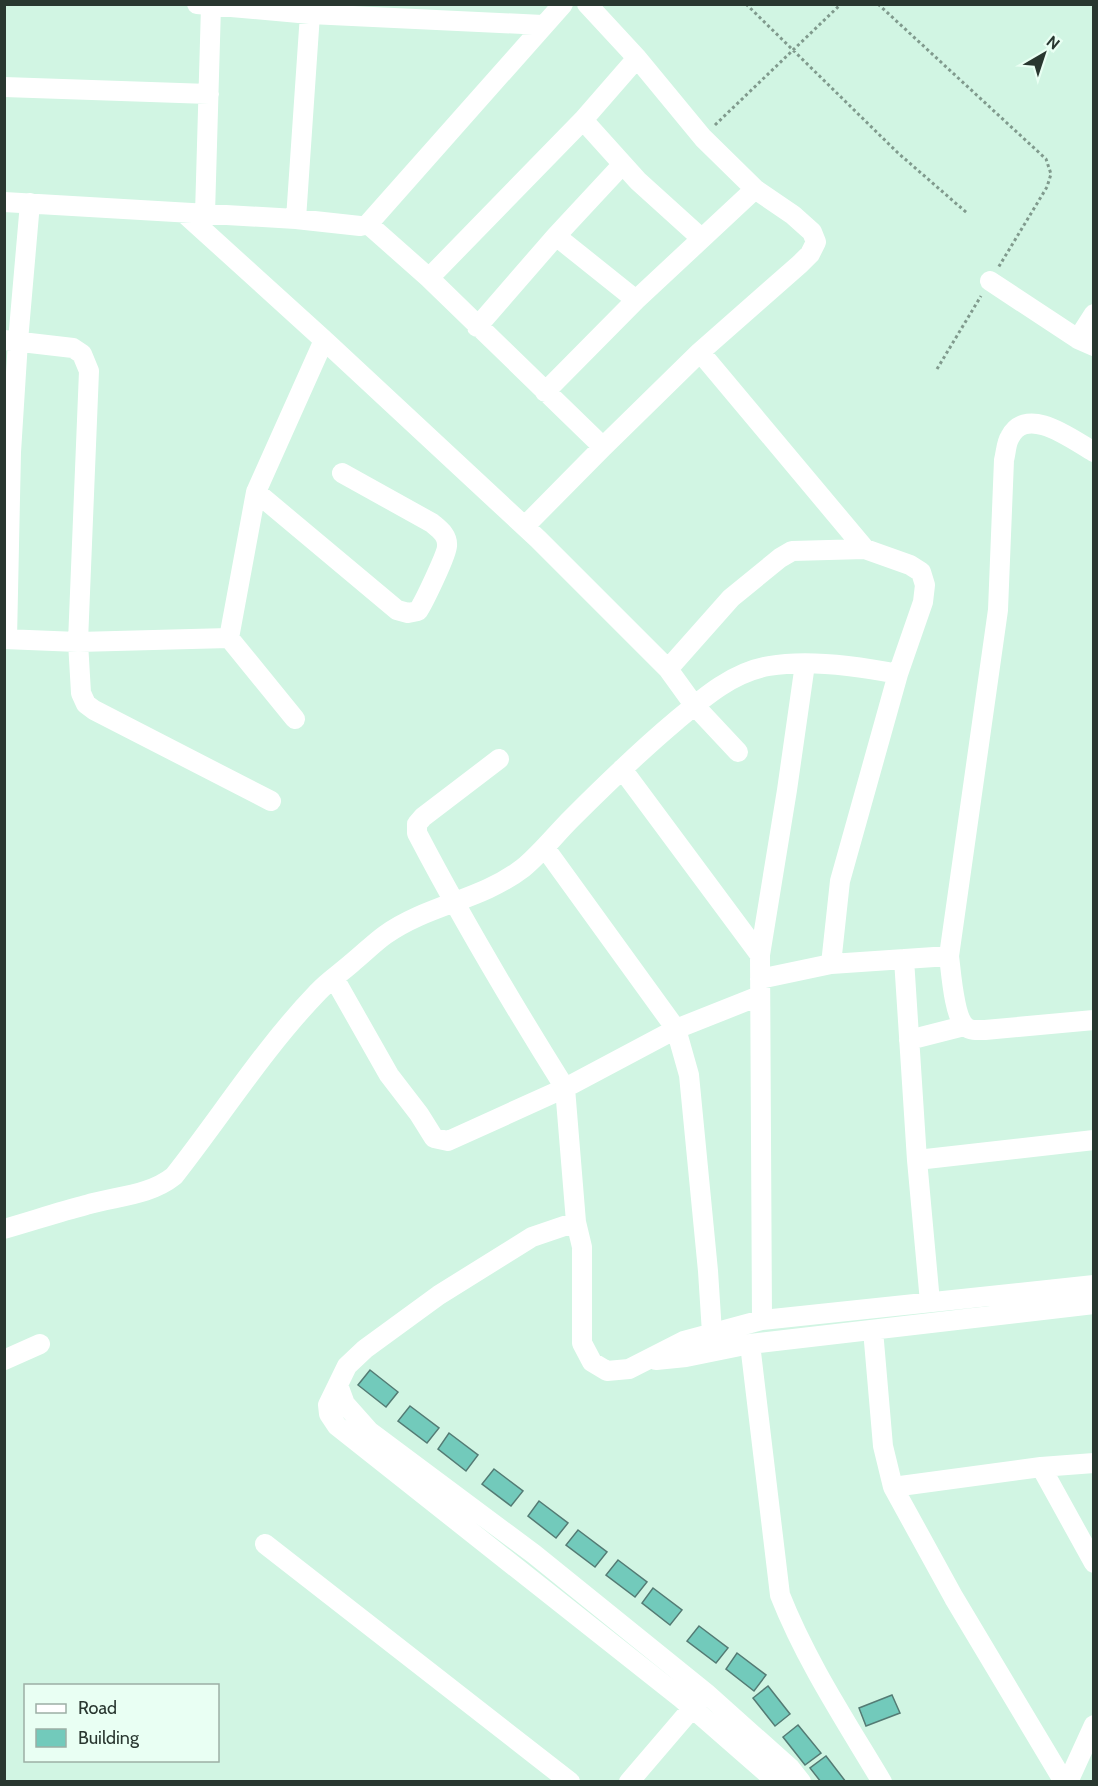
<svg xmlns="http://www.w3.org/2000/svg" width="1098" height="1786" font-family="Cabin,sans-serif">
<rect width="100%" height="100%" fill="#d1f5e3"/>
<path fill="#72cabb" stroke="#547b74" stroke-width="1.5" d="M 370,1370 L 398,1392 L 386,1407 L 358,1385 Z
M 410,1406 L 439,1428 L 427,1443 L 398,1421 Z
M 449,1433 L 478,1455 L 466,1471 L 438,1449 Z
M 494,1469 L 523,1491 L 511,1506 L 482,1484 Z
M 539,1501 L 568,1523 L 556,1538 L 528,1516 Z
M 578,1530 L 607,1552 L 595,1567 L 566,1545 Z
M 618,1560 L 647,1582 L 635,1597 L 606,1575 Z
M 653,1588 L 682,1610 L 670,1625 L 642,1603 Z
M 699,1626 L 728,1648 L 716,1663 L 687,1641 Z
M 737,1653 L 766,1675 L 754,1691 L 726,1669 Z
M 768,1686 L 790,1714 L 775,1726 L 753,1698 Z
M 892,1695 L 900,1713 L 866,1726 L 859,1708 Z
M 798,1725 L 821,1753 L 805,1765 L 783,1737 Z
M 826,1756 L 846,1782 L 821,1782 L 810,1768 Z"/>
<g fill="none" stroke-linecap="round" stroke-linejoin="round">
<path stroke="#809a8d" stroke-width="3" stroke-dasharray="3 3" stroke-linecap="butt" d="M 746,4 L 898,153 L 967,213
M 878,4 L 1046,159 L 1051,174 L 1047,187 L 998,268
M 715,125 L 841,4
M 937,369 L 981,296"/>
<path stroke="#fff" stroke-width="20" d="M 197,4 L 310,14 L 543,25
M 587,4 L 637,58
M 4,87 L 209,94
M 583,120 L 638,181 L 701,238
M 4,202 L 296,219 L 360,226 L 368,224 L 563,4
M 184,213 L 324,340 L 538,539 L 668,669 L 694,705 L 738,752
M 205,214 L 211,6
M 296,219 L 310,14
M 368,224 L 429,278 L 583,120 L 637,58 L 703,138 L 755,189 L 793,215 L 812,232 L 816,242 L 810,254 L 800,264 L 700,352 L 603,447 L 525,526
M 556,236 L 622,165
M 429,278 L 603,447
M 990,281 L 1078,339 L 1094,346
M 477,327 L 556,236 L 636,300 L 755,189
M 1078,339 L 1094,314
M 4,340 L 73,348 L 82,354 L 89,371 L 78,642 L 81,693 L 86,704 L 94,710 L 271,801
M 324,340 L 256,492 L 397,610 L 408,613 L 418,611 C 424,602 447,554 447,546 C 448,535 439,529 432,523 L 342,473
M 700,352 L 865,549
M 545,392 L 636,300
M 256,492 L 229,638 L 295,719
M 4,639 L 78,642 L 229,638
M 7,639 L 11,452 L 18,341 L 30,203
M 668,669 L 731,598 L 780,558 L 792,551 L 865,549 L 910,565 L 921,572 L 925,585 L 923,602 L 898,674
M 622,769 L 760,955
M 545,848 L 676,1029 L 689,1075 L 708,1271 L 712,1333
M 949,956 C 951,971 954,1018 966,1027 C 971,1031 979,1030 985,1030 L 1094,1020
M 904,959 L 917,1160 L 930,1302
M 334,978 L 389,1075 L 419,1114 L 434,1138 L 448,1141 L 565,1088 C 513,1005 463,921 417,833 L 417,824 L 423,817 L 499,759
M 760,979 L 831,964
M 909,1040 L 964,1026
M 917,1160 L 1094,1140
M 576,1222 L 565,1088 L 676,1029 L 759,996
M 4,1229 C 32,1221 59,1212 86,1205 C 116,1196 149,1196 174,1176 C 222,1115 264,1048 318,992 C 328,981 342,972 353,962 C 364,953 374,943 385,935 C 429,904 480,901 523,868 C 541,853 555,835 572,818 C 606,784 640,751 677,720 C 704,697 733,672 769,666 C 809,659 858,666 898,674 L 840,881 L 831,964 L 949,956 L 998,610 L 1004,460 C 1006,453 1006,443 1010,437 C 1027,404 1073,440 1094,452
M 762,1320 L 760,955 L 787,790 L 805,664
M 873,1330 L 883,1446 L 893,1487 L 1041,1467 L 1094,1463
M 750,1344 L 780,1595 C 806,1661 845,1720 882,1782
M 4,1360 L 40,1344
M 656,1360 L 686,1357 L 750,1344 L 1094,1304
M 338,1385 L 345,1404 L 369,1431 L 534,1554 L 706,1693 L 790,1768 L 801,1782
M 1041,1467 L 1094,1563
M 893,1487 L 954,1598 L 1064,1782
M 265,1544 L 570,1782
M 629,1782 L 700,1699
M 777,1782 L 682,1699 L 337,1426 L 329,1414 L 328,1405 L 347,1366 L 365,1349 L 439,1295 L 532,1237 L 576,1222 L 582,1247 L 582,1343 L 592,1362 L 607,1371 L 629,1369 L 684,1341 L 762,1320 L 1094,1285
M 1068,1782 L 1094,1725"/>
</g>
<rect width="1098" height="1786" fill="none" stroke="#293730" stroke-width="12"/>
<rect x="24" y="1684" width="195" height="78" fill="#e9fff3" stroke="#9cafa5" stroke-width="1.5"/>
<rect x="36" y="1704" width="30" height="9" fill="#ffffff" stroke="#9cafa5" stroke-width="1.5"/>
<text x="78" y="1714" font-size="18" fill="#293730">Road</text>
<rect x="36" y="1729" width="30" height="18" fill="#72cabb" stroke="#9cafa5" stroke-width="1.5"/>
<text x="78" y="1744" font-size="18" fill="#293730">Building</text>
<g transform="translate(1044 54) rotate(39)" stroke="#e9fff3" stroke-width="4.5" paint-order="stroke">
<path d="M0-4.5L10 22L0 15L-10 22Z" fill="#293730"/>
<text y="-9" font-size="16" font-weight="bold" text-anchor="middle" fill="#293730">N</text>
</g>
</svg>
